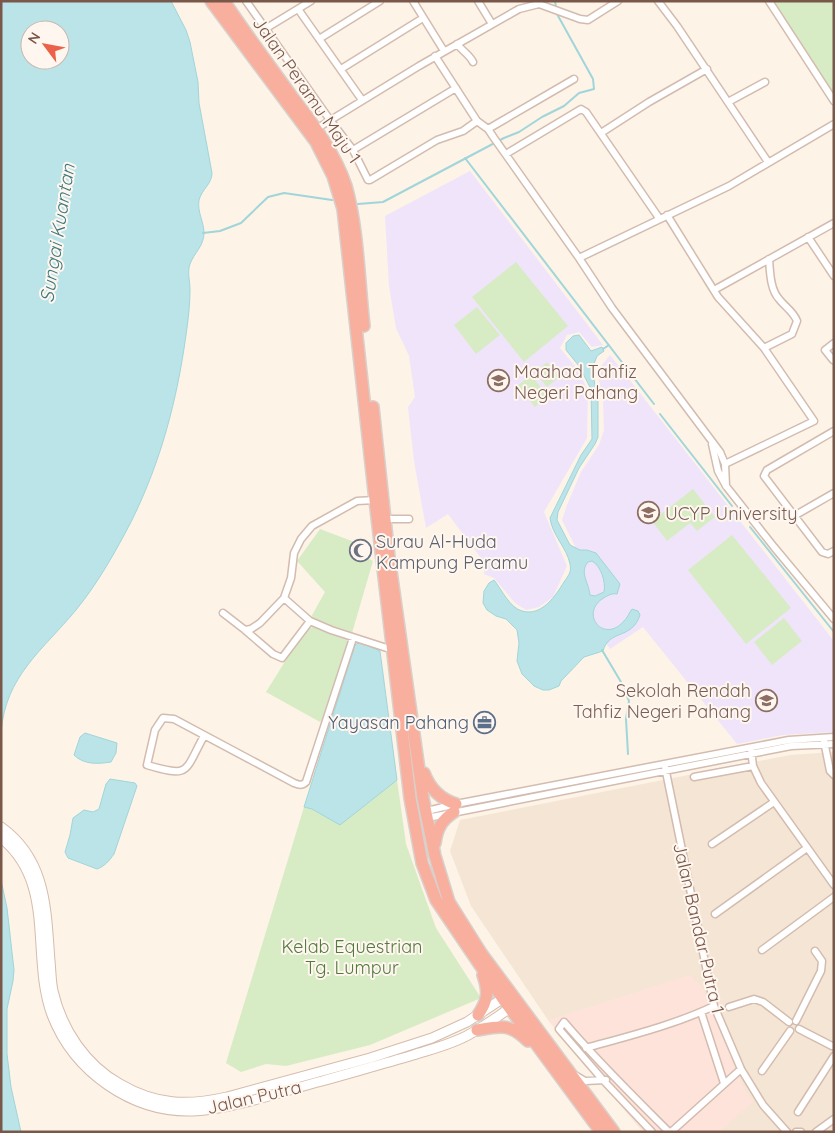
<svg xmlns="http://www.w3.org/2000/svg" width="835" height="1133" font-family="Quicksand,sans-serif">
<rect width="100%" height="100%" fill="#fdf3e7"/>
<path fill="#f5e5d5" d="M 834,752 L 834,1132 L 646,1132 L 548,1020 L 471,906 L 450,851 L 460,820 L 790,755 Z"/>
<path fill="#fee3db" d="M 690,975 L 702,986 L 742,1085 L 753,1102 L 719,1132 L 643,1132 L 548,1020 Z"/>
<path fill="#f0e4fa" d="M 470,171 L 603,345 L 592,347 L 579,332 L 567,335 L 560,348 L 579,371 L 588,391 L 587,438 L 544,512 L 567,566 L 553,597 L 539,607 L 526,610 L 515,603 L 494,578 L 484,574 L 484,562 L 448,514 L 426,528 L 414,461 L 408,407 L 415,397 L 409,356 L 396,328 L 389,286 L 385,216 Z
M 610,355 L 834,641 L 834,732 L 783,735 L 737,744 L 643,627 L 610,649 L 586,615 L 581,558 L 562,520 L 567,505 L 581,472 L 599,445 L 604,430 L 603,400 L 597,371 Z"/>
<path fill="#d7ecc5" d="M 770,1 L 834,1 L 834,106 Z
M 516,262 L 568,326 L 524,362 L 472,297 Z
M 477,307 L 500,335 L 476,354 L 454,325 Z
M 547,362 L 559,377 L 547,387 L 535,372 Z
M 531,375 L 548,396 L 535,407 L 517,386 Z
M 693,489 L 715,517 L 697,531 L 690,523 L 667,541 L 652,521 Z
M 320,529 L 357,543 L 350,548 L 359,561 L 365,557 L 373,561 L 352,633 L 320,623 L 311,617 L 325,592 L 297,561 Z
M 732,535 L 791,608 L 746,644 L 688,570 Z
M 784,618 L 802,641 L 772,665 L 754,642 Z
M 313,627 L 349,640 L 324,718 L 320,722 L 266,692 L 294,647 L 310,628 Z
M 397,780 L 406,844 L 436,928 L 481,998 L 370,1045 L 286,1066 L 266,1064 L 241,1072 L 226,1063 L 304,807 L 312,809 L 340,825 Z"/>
<path fill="#bbe4e8" stroke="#a0d5da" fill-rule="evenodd" d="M 1,1 L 171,1 L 186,30 L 190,42 L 198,82 L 199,103 L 212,173 C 212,184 202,189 199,200 C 197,212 204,222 204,233 C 204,246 194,253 190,264 C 187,272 190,281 190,290 C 190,305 188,321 186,335 C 177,400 161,461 132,520 C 116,551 98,583 76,610 C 43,650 5,676 1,733 ZM 30,30 L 60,30 L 60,60 L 30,60 Z
M 579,335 L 591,351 L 602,347 L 604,351 L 597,356 L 592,369 L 598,401 L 598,437 L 595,444 L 579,468 L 558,512 L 557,520 L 570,545 L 580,550 L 587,550 L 596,553 L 620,584 L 617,594 C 611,593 607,596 602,599 C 580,615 604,643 623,622 C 627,619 629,613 632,609 L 638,611 L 640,615 C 632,640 609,629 603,651 L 584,657 L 561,681 L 559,686 L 549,690 L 543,690 L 534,686 L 522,674 L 517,661 L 519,643 L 517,630 L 506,619 L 496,616 L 487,610 L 483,603 L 484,591 L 489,583 L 494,580 C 502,590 510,608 522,611 C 542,617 556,595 564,582 C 568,576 572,572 570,564 C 567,548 552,535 550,518 L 581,455 L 592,439 L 591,389 L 579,366 L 566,350 L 566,343 L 573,336 ZM 592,561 C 601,566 606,582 604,592 L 595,596 L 590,595 C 589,583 579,572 588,562 Z
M 360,642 L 380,651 L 397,780 L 340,825 L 312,809 L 304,807 L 355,645 Z
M 85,733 L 117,743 L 116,753 L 111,762 C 98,764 84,765 74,755 L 80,737 Z
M 110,779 L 135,783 L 137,786 L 114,854 C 109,861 105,866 97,869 L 68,858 L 65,852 L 70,835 L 73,818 L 84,810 L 93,812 L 99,809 L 106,784 Z
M 1,880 L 7,908 L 14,970 L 13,981 L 7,1009 L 7,1054 L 11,1087 L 21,1132 L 1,1132 Z"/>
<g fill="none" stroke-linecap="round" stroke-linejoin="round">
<path stroke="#a0d5da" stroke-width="2" d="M 555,1 L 556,7
M 465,158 L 654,404
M 358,204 L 383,202 L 504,138 L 519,132 L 542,117 L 564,106 L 579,93 L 594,89 L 593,79 L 557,14
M 203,233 L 220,231 L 241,223 L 268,197 L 284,193 L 332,200
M 603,349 L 609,345
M 660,414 L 732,506
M 750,527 L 834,632
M 602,650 L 621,682 L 629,701 L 626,719 L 628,754"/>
<defs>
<path id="street" d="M 246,1 L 330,120 L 353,150 L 368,180 L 370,180 L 437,140 L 463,131 L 477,121
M 413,1 L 444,51
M 478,1 L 492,24
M 658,1 L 677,26 L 768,162
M 769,1 L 834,101
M 298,9 L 362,100
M 265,29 L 311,1
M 319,39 L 380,1
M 457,44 C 462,51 469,54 473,62
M 435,56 L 477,121 L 488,129 L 494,138 L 579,258 L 612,308 L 720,452 L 725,464 L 726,486
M 341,69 L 423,18
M 728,102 L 765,82
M 316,129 L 419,66 L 519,9 L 539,4 L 580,19 L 588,20 L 618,1
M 488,129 L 574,79
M 601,133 L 649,102 L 707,69
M 353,150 L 456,88
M 506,154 L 581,109 L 586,112 L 659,218
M 667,215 L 718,297 L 764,348 L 814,421 L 725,464
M 808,237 L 834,276
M 579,258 L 729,186 L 834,124
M 714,290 L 834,223
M 764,348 L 792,334 L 797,321 C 793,311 785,307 779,299 C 770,289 770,271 769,259
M 833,360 L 825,350 L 834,343
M 834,431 L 767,470 L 764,476 L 822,552 L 828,554 L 834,551
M 712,444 L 718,471 L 726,486 L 774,547 L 834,619
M 794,516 L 834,493
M 385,519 L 409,519
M 284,598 L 310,621 L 331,630 L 393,650
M 223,613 L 245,630 L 273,654 L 282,658 L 310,621
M 245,630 L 251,629 L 260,623 L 284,598 L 291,578 L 294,553 L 301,539 L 312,526 L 357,501 L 375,500
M 204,736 C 184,772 191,778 147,765 L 155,730 L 163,718 L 174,719 L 294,783 C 299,785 302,786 306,782 L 353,638
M 824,741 L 830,771 L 834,775
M 751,749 L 753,766 L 761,783 L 834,885
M 665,767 L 714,1006 L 741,1069 L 763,1105 L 787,1132
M 694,777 L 753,766
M 426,814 L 431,810 L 456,804 L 789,740 L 834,737
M 426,814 L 432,817 L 791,746 L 834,744
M 712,844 L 774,802
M 715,914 L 807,848
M 762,950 L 834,897
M 729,1007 L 754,999 L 763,1002 L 789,1022
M 701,1012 L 724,1083
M 796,1021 L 821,971 L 822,961 L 815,951
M 799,1029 L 832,1046
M 586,1048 C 629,1036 674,1025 714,1006
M 762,1071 L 790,1031
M 575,1075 L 585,1081 L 606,1080
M 798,1112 L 834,1056
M 652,1132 L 603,1080 L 559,1029 L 564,1022 C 597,1061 633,1096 669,1132
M 671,1132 L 741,1069
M 796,1132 L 801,1132
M 816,1132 L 834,1119"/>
<path id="secondary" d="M 1,827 C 47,860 46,910 50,961 C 51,971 51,982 53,991 C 62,1030 86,1065 120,1084 C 156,1105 187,1106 227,1097 L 370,1058 L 432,1038 L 467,1022 L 508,995
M 1,838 C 57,883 30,956 52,1015 C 74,1072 132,1113 193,1111 C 233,1109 283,1091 322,1081 C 353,1072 383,1064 413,1055 C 432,1049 453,1044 470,1034 C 485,1026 500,1015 514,1005"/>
<path id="highway" d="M 211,1 L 316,142 L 333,176 L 343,209 L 375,500 L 410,798 L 422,863 L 436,900 L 503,999 L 601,1132
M 224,1 C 246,34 270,66 293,98 C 314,125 335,153 346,186 C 358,228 359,282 364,326
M 373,407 L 389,557 L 423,798 L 435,856 L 449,902 L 481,953 L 614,1132
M 424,773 C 430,789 440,799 456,804
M 435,843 C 437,828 442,820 454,812
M 478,1015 C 488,1000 489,992 483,975
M 477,1030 C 501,1026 510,1023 528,1041"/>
</defs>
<use href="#street" stroke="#d3bcaf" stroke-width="9"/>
<use href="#secondary" stroke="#d6bcac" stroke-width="11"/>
<use href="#highway" stroke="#d9d0cc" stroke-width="14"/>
<use href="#street" stroke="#fff" stroke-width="6"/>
<use href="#secondary" stroke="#fff" stroke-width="9"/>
<use href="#highway" stroke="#f9af9d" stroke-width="11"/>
</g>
<defs>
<symbol id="school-ring" viewBox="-11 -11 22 22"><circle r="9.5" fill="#fff7ef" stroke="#8d6e63" stroke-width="1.5"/><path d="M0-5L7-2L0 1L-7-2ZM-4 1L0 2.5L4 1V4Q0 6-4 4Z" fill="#8d6e63"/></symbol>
<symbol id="university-ring" viewBox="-11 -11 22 22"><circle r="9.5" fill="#fff7ef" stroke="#8d6e63" stroke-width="1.5"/><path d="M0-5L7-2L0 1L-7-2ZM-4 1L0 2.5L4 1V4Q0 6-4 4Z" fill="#8d6e63"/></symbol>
<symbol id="mosque-ring" viewBox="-11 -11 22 22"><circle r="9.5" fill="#fff7ef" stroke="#6b7280" stroke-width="1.5"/><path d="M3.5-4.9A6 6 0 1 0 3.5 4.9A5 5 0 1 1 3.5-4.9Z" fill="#6b7280"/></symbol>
<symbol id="office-ring" viewBox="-11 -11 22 22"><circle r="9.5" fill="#fff7ef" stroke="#5c6f8a" stroke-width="1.5"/><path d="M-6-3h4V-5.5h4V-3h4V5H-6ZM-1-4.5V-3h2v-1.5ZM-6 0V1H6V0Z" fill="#5c6f8a"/></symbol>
</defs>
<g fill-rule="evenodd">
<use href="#school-ring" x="486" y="368" width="25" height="25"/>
<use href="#university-ring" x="636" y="500" width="25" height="25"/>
<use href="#mosque-ring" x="348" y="538" width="25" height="25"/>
<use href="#school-ring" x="754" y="688" width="25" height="25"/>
<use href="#office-ring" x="472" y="710" width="25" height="25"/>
</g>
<g text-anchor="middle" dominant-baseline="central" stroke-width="4" stroke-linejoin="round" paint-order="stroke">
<g font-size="18" fill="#79584a" stroke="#fff7ef">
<text transform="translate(307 90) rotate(55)">Jalan Peramu Maju 1</text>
<text transform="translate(699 928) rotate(77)">Jalan Bandar Putra 1</text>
<text transform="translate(254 1097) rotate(-13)">Jalan Putra</text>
</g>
<g font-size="18" fill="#785e54" stroke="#fff7ef" text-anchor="start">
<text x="514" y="371">Maahad Tahfiz<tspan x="514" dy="21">Negeri Pahang</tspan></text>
<text x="665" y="513">UCYP University</text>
<text x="751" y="690" text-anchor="end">Sekolah Rendah<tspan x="751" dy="21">Tahfiz Negeri Pahang</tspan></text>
</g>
<g font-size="18" fill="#5b616d" stroke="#fff7ef" text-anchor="start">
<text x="376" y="541">Surau Al-Huda<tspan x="376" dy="21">Kampung Peramu</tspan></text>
</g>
<g font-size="18" fill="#4e5e75" stroke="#fff7ef" text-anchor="end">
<text x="469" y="722">Yayasan Pahang</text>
</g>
<g font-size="18" fill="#53793f" stroke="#fff7ef">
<text x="352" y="946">Kelab Equestrian<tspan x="352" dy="21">Tg. Lumpur</tspan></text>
</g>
<g font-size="19" font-style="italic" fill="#3c787e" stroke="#fff7ef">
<text transform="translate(57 233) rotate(-81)">Sungai Kuantan</text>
</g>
</g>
<rect width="835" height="1133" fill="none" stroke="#79584a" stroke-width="5"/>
<g transform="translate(45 45) rotate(302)"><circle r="24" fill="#fff7ef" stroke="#c9b7ad"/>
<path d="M0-4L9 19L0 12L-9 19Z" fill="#eb6249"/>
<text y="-8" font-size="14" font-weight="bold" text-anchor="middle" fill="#79584a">N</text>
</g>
</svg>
